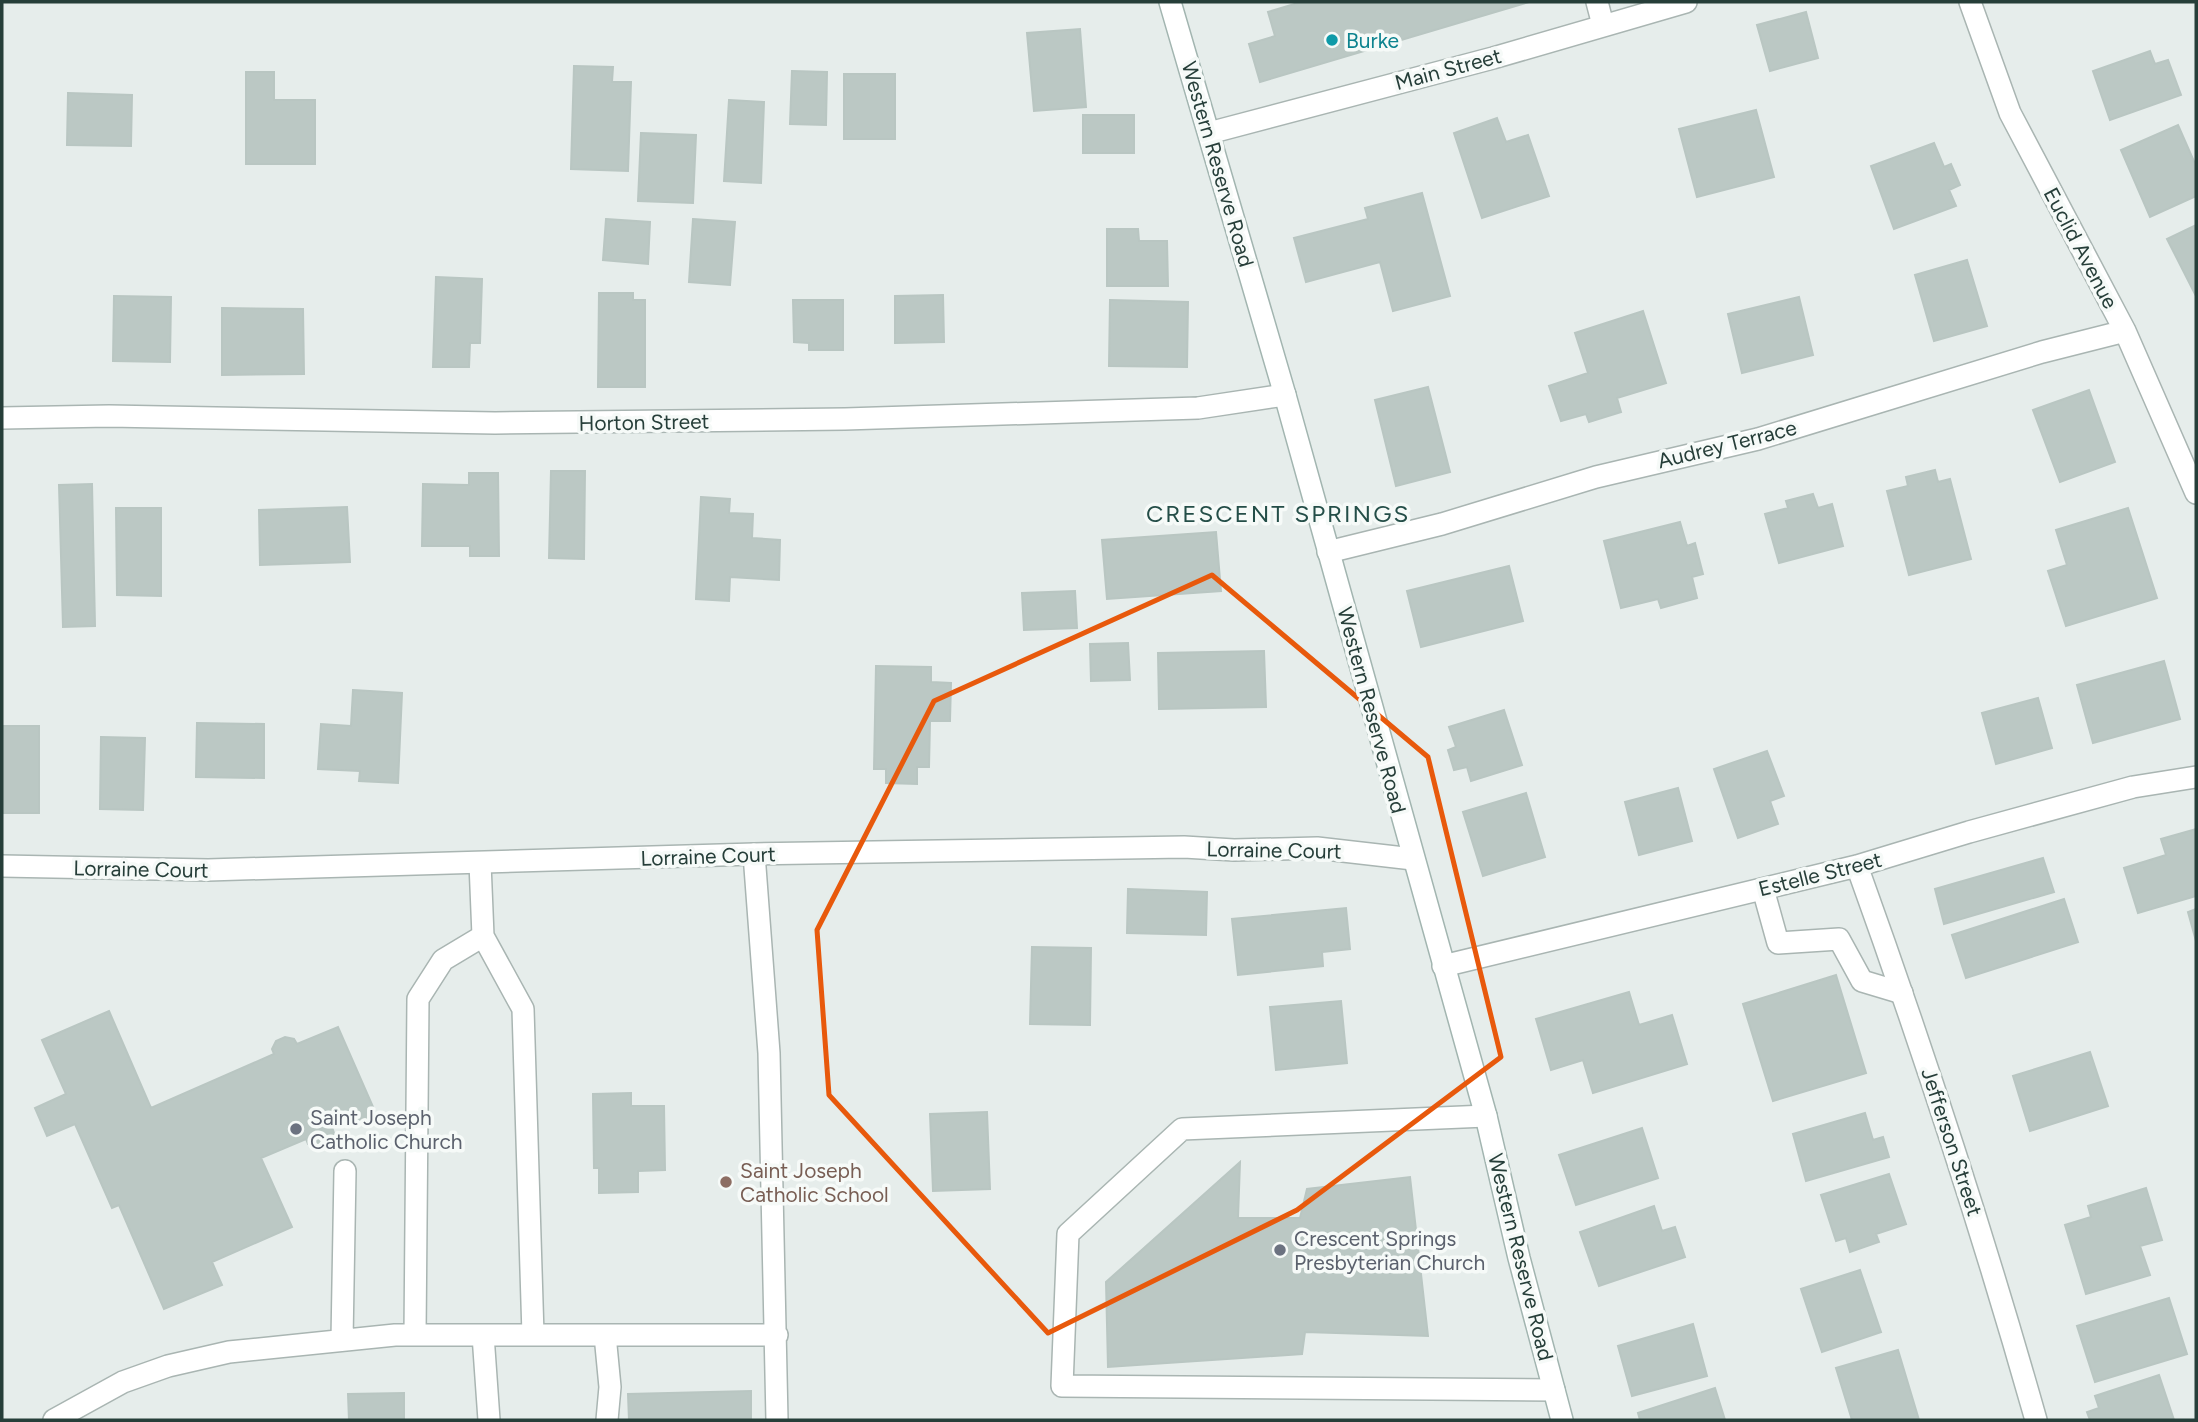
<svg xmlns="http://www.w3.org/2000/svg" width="2198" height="1422" font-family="Figtree,sans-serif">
<rect width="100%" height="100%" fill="#e6edeb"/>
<path fill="#bbc8c4" stroke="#b9c6c2" stroke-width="2" d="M 1301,2 L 1529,2 L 1260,82 L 1249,44 L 1275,36 L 1268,12 Z
M 1806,12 L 1818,58 L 1770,71 L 1757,25 Z
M 1080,29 L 1086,107 L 1034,111 L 1027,33 Z
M 2150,51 L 2155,64 L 2168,60 L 2181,95 L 2110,120 L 2093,71 Z
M 574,66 L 613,67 L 612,82 L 631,82 L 628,171 L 571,169 Z
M 792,71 L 827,72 L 826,125 L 790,124 Z
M 246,72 L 274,72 L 274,100 L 315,100 L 315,164 L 246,164 Z
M 844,74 L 895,74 L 895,139 L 844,139 Z
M 68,93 L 132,95 L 131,146 L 67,145 Z
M 729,100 L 764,102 L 761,183 L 724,181 Z
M 1756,110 L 1774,177 L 1697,197 L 1679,129 Z
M 1083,115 L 1134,115 L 1134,153 L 1083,153 Z
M 1497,118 L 1506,142 L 1528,135 L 1549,196 L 1482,218 L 1454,133 Z
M 2178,125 L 2196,166 L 2196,196 L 2150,217 L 2121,150 Z
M 641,133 L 696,135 L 693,203 L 638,201 Z
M 1934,143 L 1944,167 L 1951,164 L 1960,185 L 1949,190 L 1956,206 L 1894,229 L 1871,166 Z
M 1422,193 L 1450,296 L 1393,311 L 1380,262 L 1306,282 L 1294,238 L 1368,219 L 1365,208 Z
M 606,219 L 650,222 L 648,264 L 603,260 Z
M 693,219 L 735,222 L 730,285 L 689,282 Z
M 2196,225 L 2196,296 L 2167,239 Z
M 1107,229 L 1138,229 L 1139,241 L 1167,241 L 1168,286 L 1107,286 Z
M 1967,260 L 1987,326 L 1934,341 L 1915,275 Z
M 436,277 L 482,279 L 480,343 L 470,343 L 469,367 L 433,367 Z
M 599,293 L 633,293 L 633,300 L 645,300 L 645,387 L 598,387 Z
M 943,295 L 944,342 L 895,343 L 895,296 Z
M 114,296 L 171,297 L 170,362 L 113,361 Z
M 1799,297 L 1813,355 L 1742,373 L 1728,314 Z
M 793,300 L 843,300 L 843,350 L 809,350 L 809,343 L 794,342 Z
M 1110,300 L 1188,302 L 1187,367 L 1109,366 Z
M 222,308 L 303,309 L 304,374 L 222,375 Z
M 1643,311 L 1666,383 L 1617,398 L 1621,412 L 1589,422 L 1586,414 L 1561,421 L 1549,386 L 1588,373 L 1575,333 Z
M 1428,387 L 1450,472 L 1396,486 L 1375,400 Z
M 2089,390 L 2115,462 L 2060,482 L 2033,410 Z
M 1935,470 L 1938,482 L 1950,479 L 1971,559 L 1909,575 L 1887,491 L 1908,486 L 1906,477 Z
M 551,471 L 585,471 L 584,559 L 549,558 Z
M 469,473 L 498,473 L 499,556 L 470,556 L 470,546 L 422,546 L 423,484 L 469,485 Z
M 92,484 L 95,626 L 63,627 L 59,485 Z
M 1813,494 L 1818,508 L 1832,504 L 1843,546 L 1779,563 L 1765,514 L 1788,508 L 1786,501 Z
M 701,497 L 730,499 L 729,513 L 753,514 L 752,538 L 780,540 L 779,580 L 730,577 L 729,601 L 696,599 Z
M 347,507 L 350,562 L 260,565 L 259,510 Z
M 116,508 L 161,508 L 161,596 L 117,595 Z
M 2128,508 L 2157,598 L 2066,626 L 2048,571 L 2067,565 L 2056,530 Z
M 1680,522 L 1687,546 L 1695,543 L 1703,574 L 1692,577 L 1697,598 L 1661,608 L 1658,599 L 1621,608 L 1604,541 Z
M 1216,532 L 1221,591 L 1107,599 L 1102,540 Z
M 1509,566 L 1523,621 L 1421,647 L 1407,591 Z
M 1075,591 L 1077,628 L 1024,630 L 1022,593 Z
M 1128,643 L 1130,680 L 1091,681 L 1090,644 Z
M 1264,651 L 1266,707 L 1159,709 L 1158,653 Z
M 2164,661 L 2180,719 L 2093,743 L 2077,685 Z
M 876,666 L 931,667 L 931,682 L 951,683 L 950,721 L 930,721 L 929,767 L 917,767 L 917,784 L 886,783 L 886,769 L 874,769 Z
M 353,690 L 402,693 L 398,783 L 359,781 L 360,771 L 318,769 L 321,724 L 351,726 Z
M 2038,698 L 2052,748 L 1996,764 L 1982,713 Z
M 1504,710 L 1522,765 L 1471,781 L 1467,767 L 1454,770 L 1448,750 L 1456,747 L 1449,727 Z
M 197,723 L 264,724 L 264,778 L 196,777 Z
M 2,726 L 39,726 L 39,813 L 2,813 Z
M 101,737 L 145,738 L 143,810 L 100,809 Z
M 1767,751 L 1784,796 L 1770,801 L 1778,824 L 1738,838 L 1714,769 Z
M 1678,788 L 1692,841 L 1639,855 L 1625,802 Z
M 1526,793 L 1545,857 L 1483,876 L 1463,812 Z
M 2196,829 L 2196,896 L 2138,913 L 2124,868 L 2166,855 L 2161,839 Z
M 2043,858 L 2054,892 L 1944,924 L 1935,889 Z
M 1128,889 L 1207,892 L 1206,935 L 1127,933 Z
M 2064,899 L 2078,942 L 1966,978 L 1952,935 Z
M 1346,908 L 1350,949 L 1322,952 L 1323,966 L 1238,975 L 1232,919 Z
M 2196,909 L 2196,941 L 2188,912 Z
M 1032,947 L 1091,948 L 1090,1025 L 1030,1024 Z
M 1836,975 L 1866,1073 L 1773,1101 L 1743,1004 Z
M 1629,992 L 1639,1025 L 1672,1015 L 1687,1064 L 1593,1093 L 1583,1060 L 1551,1070 L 1536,1019 Z
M 1341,1001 L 1347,1063 L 1276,1070 L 1270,1007 Z
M 109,1011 L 151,1108 L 274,1054 L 272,1049 L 276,1041 L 285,1037 L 294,1039 L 297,1044 L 338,1027 L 377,1116 L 357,1125 L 353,1115 L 331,1124 L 334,1133 L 331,1143 L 318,1147 L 308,1144 L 306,1139 L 261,1158 L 292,1227 L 212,1262 L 222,1285 L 164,1309 L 119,1205 L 112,1208 L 75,1124 L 47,1136 L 35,1108 L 66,1094 L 42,1040 Z
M 2090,1052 L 2108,1106 L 2030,1131 L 2013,1076 Z
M 631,1093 L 631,1106 L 664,1106 L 665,1170 L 638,1171 L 638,1192 L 599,1193 L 599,1168 L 594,1168 L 593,1094 Z
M 987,1112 L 990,1189 L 933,1191 L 930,1114 Z
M 1865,1113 L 1873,1140 L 1883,1137 L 1889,1157 L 1806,1181 L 1793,1134 Z
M 1642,1128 L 1658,1178 L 1576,1205 L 1559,1155 Z
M 1240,1162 L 1238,1218 L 1300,1218 L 1307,1189 L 1410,1177 L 1428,1336 L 1305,1332 L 1302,1354 L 1108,1367 L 1106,1282 Z
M 1889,1174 L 1906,1224 L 1876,1234 L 1879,1242 L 1850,1252 L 1846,1238 L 1836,1241 L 1821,1195 Z
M 2146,1188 L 2162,1240 L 2140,1246 L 2150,1275 L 2086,1294 L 2065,1225 L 2091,1217 L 2088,1206 Z
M 1654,1206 L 1662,1231 L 1675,1227 L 1685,1257 L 1599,1286 L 1580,1232 Z
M 1860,1270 L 1881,1332 L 1822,1352 L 1801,1289 Z
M 2169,1298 L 2187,1354 L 2095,1382 L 2077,1326 Z
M 1693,1324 L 1707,1376 L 1632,1396 L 1618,1346 Z
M 1898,1350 L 1919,1420 L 1852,1420 L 1836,1368 Z
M 2159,1375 L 2174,1420 L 2090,1420 L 2087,1412 L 2099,1408 L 2095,1396 Z
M 1715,1388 L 1725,1420 L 1640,1420 L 1638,1413 Z
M 751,1391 L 751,1420 L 629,1420 L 628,1394 Z
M 404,1393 L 404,1420 L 349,1420 L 348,1394 Z"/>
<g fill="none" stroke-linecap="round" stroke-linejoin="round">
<defs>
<path id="lane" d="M 754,854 L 769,1053 L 777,1420
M 480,863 L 483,936 L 523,1009 L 533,1335
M 1763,889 L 1778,943 L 1839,939 L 1862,981 L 1902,993
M 1486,1116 L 1182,1129 L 1068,1234 L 1062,1386 L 1554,1390
M 415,1335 L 418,999 L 443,960 L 483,936
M 483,1335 L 489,1420
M 605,1335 L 610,1387 L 607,1420
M 342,1340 L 345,1171
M 54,1420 L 123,1382 L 168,1366 L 229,1352 L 395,1335 L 777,1335"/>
<path id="street" d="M 1597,2 L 1603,25
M 1970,2 L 2010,113 L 2125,331 L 2196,493
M 1209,133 L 1493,58 L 1686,2
M 2,418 L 109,416 L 495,423 L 845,419 L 1198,408 L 1285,395
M 1328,552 L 1442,524 L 1596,477 L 1758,439 L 2042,352 L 2125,331
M 2,866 L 208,870 L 754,854 L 1184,847 L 1234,850 L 1317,848 L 1413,859
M 1857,866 C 1923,1049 1983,1233 2036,1420
M 1443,966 L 1857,866 L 1969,832 L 2133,787 L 2196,777"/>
<path id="secondary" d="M 1170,2 L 1285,395 L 1486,1116 L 1519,1258 L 1562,1420"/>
</defs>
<use href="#lane" stroke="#a9b5b2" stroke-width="24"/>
<use href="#street" stroke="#a9b5b2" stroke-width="24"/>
<use href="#secondary" stroke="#a2b5b0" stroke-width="24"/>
<use href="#lane" stroke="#fff" stroke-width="21"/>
<use href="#street" stroke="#fff" stroke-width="21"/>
<use href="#secondary" stroke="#fff" stroke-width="21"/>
</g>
<path fill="none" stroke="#e8590c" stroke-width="5" stroke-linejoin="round" d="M 1212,575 L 1428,757 L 1501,1057 L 1297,1210 L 1048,1333 L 829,1095 L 817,930 L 934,701 Z"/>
<circle fill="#0f9aa8" stroke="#f6faf8" stroke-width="2.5" cx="1332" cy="40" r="7"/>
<g fill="#6b7280" stroke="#f6faf8" stroke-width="2.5">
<circle cx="296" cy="1129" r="7"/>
<circle cx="1280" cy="1250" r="7"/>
</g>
<circle fill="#8d6e63" stroke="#f6faf8" stroke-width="2.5" cx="726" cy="1182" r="7"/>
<g text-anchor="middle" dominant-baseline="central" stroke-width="7" stroke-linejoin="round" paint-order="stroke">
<g font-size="21" fill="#0d838f" stroke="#f6faf8" text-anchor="start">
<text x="1346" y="40">Burke</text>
</g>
<g font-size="21" fill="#263e39" stroke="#f6faf8">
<text transform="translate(1448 69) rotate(-15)">Main Street</text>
<text transform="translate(1218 164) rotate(74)">Western Reserve Road</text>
<text transform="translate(2081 248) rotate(62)">Euclid Avenue</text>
<text transform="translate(644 422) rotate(-1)">Horton Street</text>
<text transform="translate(1727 444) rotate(-14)">Audrey Terrace</text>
<text transform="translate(1372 710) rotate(75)">Western Reserve Road</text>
<text transform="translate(1274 850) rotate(1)">Lorraine Court</text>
<text transform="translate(708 856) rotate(-2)">Lorraine Court</text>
<text transform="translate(141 869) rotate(1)">Lorraine Court</text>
<text transform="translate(1820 874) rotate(-14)">Estelle Street</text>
<text transform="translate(1952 1142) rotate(72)">Jefferson Street</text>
<text transform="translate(1521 1257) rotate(76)">Western Reserve Road</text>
</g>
<g font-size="21" fill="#5b616d" stroke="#f6faf8" text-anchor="start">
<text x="310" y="1117">Saint Joseph<tspan x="310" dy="24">Catholic Church</tspan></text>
<text x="1294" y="1238">Crescent Springs<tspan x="1294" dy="24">Presbyterian Church</tspan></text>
</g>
<g font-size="21" fill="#785e54" stroke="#f6faf8" text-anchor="start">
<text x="740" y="1170">Saint Joseph<tspan x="740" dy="24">Catholic School</tspan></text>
</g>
<g font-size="24" letter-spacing="2" fill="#244e48" stroke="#f6faf8">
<text x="1278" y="513">CRESCENT SPRINGS</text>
</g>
</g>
<rect width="2198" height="1422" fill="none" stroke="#263e39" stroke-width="7"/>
</svg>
